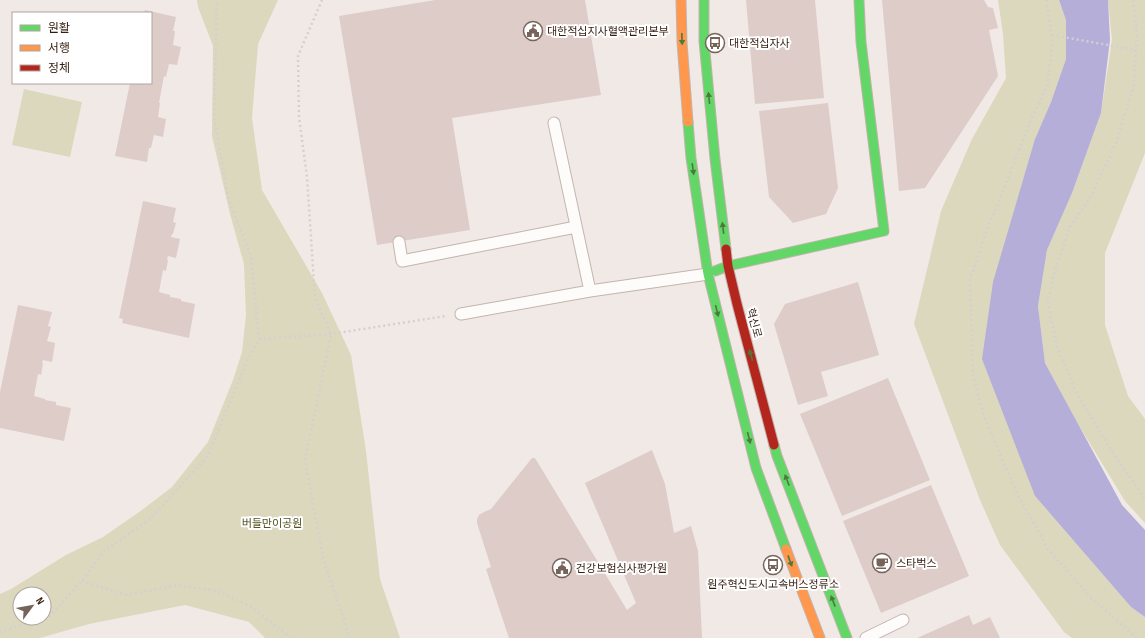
<svg xmlns="http://www.w3.org/2000/svg" width="1145" height="638" font-family="'Sofia Sans Condensed','Noto Sans KR',sans-serif">
<rect width="100%" height="100%" fill="#f1e9e6"/>
<path fill="#dbd8bd" fill-rule="evenodd" d="M 197,0 L 278,0 L 258,44 L 252,118 L 262,190 L 322,293 L 351,355 L 366,451 L 380,579 L 400,638 L 265,638 L 249,622 L 185,605 L 89,624 L 40,638 L 0,638 L 0,594 L 11,589 L 66,555 L 103,537 L 142,510 L 172,487 L 208,442 L 233,380 L 242,352 L 246,315 L 244,264 L 230,214 L 212,136 L 213,46 L 198,7 ZM 20,594 L 44,594 L 44,618 L 20,618 Z
M 998,0 L 1059,0 L 1066,20 L 1066,59 L 1051,102 L 1035,139 L 1035,496 L 1131,607 L 1145,617 L 1145,638 L 1072,638 L 1064,632 L 1000,545 L 980,500 L 914,324 L 941,211 L 972,139 L 1006,78 L 1003,34 Z
M 1108,0 L 1145,0 L 1145,153 L 1105,253 L 1105,325 L 1128,396 L 1145,419 L 1145,523 L 1125,501 L 1078,424 L 1045,363 L 1038,306 L 1047,250 L 1072,193 L 1101,113 L 1112,40 Z
M 24,89 L 82,102 L 70,157 L 12,145 Z"/>
<path fill="#b4aed8" d="M 1059,0 L 1108,0 L 1110,40 L 1101,113 L 1072,193 L 1047,250 L 1038,306 L 1045,363 L 1122,505 L 1145,530 L 1145,617 L 1131,607 L 1035,496 L 982,359 L 993,282 L 1035,139 L 1051,102 L 1066,59 L 1066,20 Z"/>
<path fill="#deccc9" d="M 435,0 L 585,0 L 601,95 L 452,118 L 470,230 L 377,245 L 339,16 Z
M 746,0 L 815,0 L 824,98 L 755,104 Z
M 882,0 L 984,0 L 988,7 L 993,8 L 998,28 L 989,30 L 998,76 L 925,188 L 899,191 Z
M 145,10 L 176,17 L 173,31 L 175,31 L 173,45 L 181,47 L 177,65 L 169,64 L 166,77 L 164,76 L 159,103 L 160,103 L 158,117 L 166,119 L 163,137 L 154,135 L 151,148 L 149,148 L 147,162 L 115,156 L 130,83 L 151,83 L 151,13 L 144,13 Z
M 828,103 L 838,188 L 826,214 L 793,223 L 769,197 L 759,111 Z
M 143,201 L 176,208 L 173,222 L 176,223 L 173,234 L 172,234 L 171,237 L 180,239 L 176,258 L 168,256 L 167,259 L 168,260 L 166,271 L 163,270 L 159,292 L 170,295 L 170,297 L 181,299 L 181,301 L 195,304 L 189,338 L 122,323 L 123,319 L 119,318 Z
M 858,282 L 879,355 L 821,372 L 828,396 L 798,405 L 774,324 L 785,304 Z
M 18,305 L 52,312 L 48,326 L 51,327 L 47,341 L 55,343 L 52,362 L 43,360 L 42,363 L 43,363 L 41,375 L 38,374 L 34,396 L 45,399 L 45,400 L 56,402 L 56,405 L 71,408 L 64,441 L 0,428 L 0,392 Z
M 888,378 L 930,480 L 842,516 L 800,414 Z
M 652,450 L 665,484 L 674,533 L 691,526 L 698,551 L 702,638 L 509,638 L 486,569 L 491,567 L 477,523 L 477,519 L 479,515 L 484,512 L 491,509 L 532,458 L 535,458 L 627,610 L 636,603 L 585,483 Z
M 931,485 L 969,576 L 881,613 L 843,521 Z
M 969,615 L 973,625 L 990,617 L 1000,638 L 917,638 Z"/>
<g fill="none" stroke-linecap="round" stroke-linejoin="round">
<defs>
<path id="lane" d="M 554,123 L 590,291
M 399,242 L 402,261 L 576,227
M 461,314 L 590,291 L 708,274
M 866,638 L 903,620"/>
<path id="fast" d="M 704,0 L 704,41 L 715,159 L 726,249
M 688,122 L 691,158 L 708,274 L 756,468 L 786,549
M 715,271 L 728,266 L 884,231 L 861,42 L 859,0
M 774,445 L 777,456 L 847,638"/>
<path id="slow" d="M 681,0 L 682,42 L 688,122
M 786,549 L 820,638"/>
<path id="jam" d="M 726,249 L 728,266 L 737,304 L 774,445"/>
</defs>
<use href="#lane" stroke="#c3b4ad" stroke-width="13"/>
<use href="#fast" stroke="#c3b4ad" stroke-width="11"/>
<use href="#slow" stroke="#c3b4ad" stroke-width="11"/>
<use href="#jam" stroke="#c3b4ad" stroke-width="11"/>
<path stroke="#d4d0cf" stroke-width="2.5" stroke-dasharray="2 3" stroke-linecap="butt" d="M 322,0 L 298,56 L 299,117 L 307,177 L 315,298 L 331,334 L 305,460 L 324,562 L 350,638
M 1046,0 L 1052,35 L 1051,58 L 1047,87 L 1032,117 L 1013,166 L 985,235 L 970,280 L 973,376 L 985,419 L 1015,489 L 1048,549 L 1091,598 L 1137,638
M 1133,0 L 1137,32 L 1134,85 L 1116,143 L 1089,200 L 1070,227 L 1055,269 L 1048,302 L 1057,347 L 1075,390 L 1109,447 L 1145,499
M 1052,35 L 1136,50
M 259,339 L 331,334 L 446,316
M 82,581 L 127,595 L 176,585 L 217,591 L 250,606 L 291,638
M 44,618 L 50,616 L 82,581 L 103,552 L 150,519 L 207,457 L 248,359 L 259,339 L 251,256 L 228,198 L 214,116 L 217,0
M 0,632 L 43,618"/>
<use href="#lane" stroke="#fdfcfb" stroke-width="11"/>
<use href="#fast" stroke="#63d668" stroke-width="9"/>
<use href="#slow" stroke="#ff974d" stroke-width="9"/>
<use href="#jam" stroke="#b3261e" stroke-width="9"/>
</g>
<defs><path id="oneway-solid" d="M-6-.8H1V-3.2L6.5 0L1 3.2V.8H-6Z"/></defs>
<g fill="#4c793c">
<use href="#oneway-solid" transform="translate(682 39) rotate(88)"/>
<use href="#oneway-solid" transform="translate(709 98) rotate(-96)"/>
<use href="#oneway-solid" transform="translate(693 169) rotate(82)"/>
<use href="#oneway-solid" transform="translate(723 228) rotate(-97)"/>
<use href="#oneway-solid" transform="translate(717 311) rotate(76)"/>
<use href="#oneway-solid" transform="translate(751 355) rotate(-105)"/>
<use href="#oneway-solid" transform="translate(749 438) rotate(76)"/>
<use href="#oneway-solid" transform="translate(787 480) rotate(-111)"/>
<use href="#oneway-solid" transform="translate(790 561) rotate(70)"/>
<use href="#oneway-solid" transform="translate(833 601) rotate(-111)"/>
</g>
<defs>
<symbol id="civic-ring" viewBox="-11 -11 22 22"><circle r="9.5" fill="#fff" stroke="#76645a" stroke-width="1.5"/><path d="M-.6-6.5H3V-4.5H.6V-3L4-1V1h2V6H-6V1h2V-1L-.6-3ZM-1.2 2.5V6h2.4V2.5Z" fill="#76645a"/></symbol>
<symbol id="bus-ring" viewBox="-11 -11 22 22"><circle r="9.5" fill="#fff" stroke="#76645a" stroke-width="1.5"/><path d="M-5-6H5V4H4V6H2V4H-2V6H-4V4H-5ZM-3.5-4V0h7V-4ZM-3.5 1.2v1.5H-2V1.2ZM2 1.2v1.5H3.5V1.2Z" fill="#76645a"/></symbol>
<symbol id="cafe-ring" viewBox="-11 -11 22 22"><circle r="9.5" fill="#fff" stroke="#76645a" stroke-width="1.5"/><path d="M-5.5-4.5H6V0H3Q3 3.5 0 3.5H-2.5Q-5.5 3.5-5.5 0ZM3-3.2v2h1.7v-2ZM-6 4.5H4V6H-6Z" fill="#76645a"/></symbol>
</defs>
<g fill-rule="evenodd">
<use href="#civic-ring" x="522" y="20" width="22" height="22"/>
<use href="#bus-ring" x="704" y="32" width="22" height="22"/>
<use href="#cafe-ring" x="871" y="552" width="22" height="22"/>
<use href="#bus-ring" x="762" y="554" width="22" height="22"/>
<use href="#civic-ring" x="551" y="557" width="22" height="22"/>
</g>
<g text-anchor="middle" dominant-baseline="central" stroke-width="4" stroke-linejoin="round" paint-order="stroke">
<g font-size="11" fill="#341c0f" stroke="#fff" text-anchor="start">
<text x="547" y="31">대한적십지사혈액관리본부</text>
<text x="729" y="43">대한적십자사</text>
<text x="896" y="563">스타벅스</text>
<text x="576" y="568">건강보험심사평가원</text>
<text x="773" y="584" text-anchor="middle">원주혁신도시고속버스정류소</text>
</g>
<g font-size="11" fill="#341c0f" stroke="#fff">
<text transform="translate(754 323) rotate(75)">혁신로</text>
</g>
<g font-size="11" fill="#545320" stroke="#fff">
<text x="272" y="523">버들만이공원</text>
</g>
</g>
<rect x="12" y="12" width="140" height="72" fill="#ffffff" stroke="#aea49f"/>
<rect x="20" y="25" width="20" height="6" fill="#63d668" stroke="#aea49f"/>
<text x="48" y="32" font-size="12" fill="#341c0f">원활</text>
<rect x="20" y="45" width="20" height="6" fill="#ff974d" stroke="#aea49f"/>
<text x="48" y="52" font-size="12" fill="#341c0f">서행</text>
<rect x="20" y="65" width="20" height="6" fill="#b3261e" stroke="#aea49f"/>
<text x="48" y="72" font-size="12" fill="#341c0f">정체</text>
<g transform="translate(32 606) rotate(58)"><circle r="19" fill="#ffffff" stroke="#aea49f"/>
<path d="M0-3L7 15L0 10L-7 15Z" fill="#76645a"/>
<text y="-6" font-size="11" font-weight="bold" text-anchor="middle" fill="#341c0f">N</text>
</g>
</svg>
